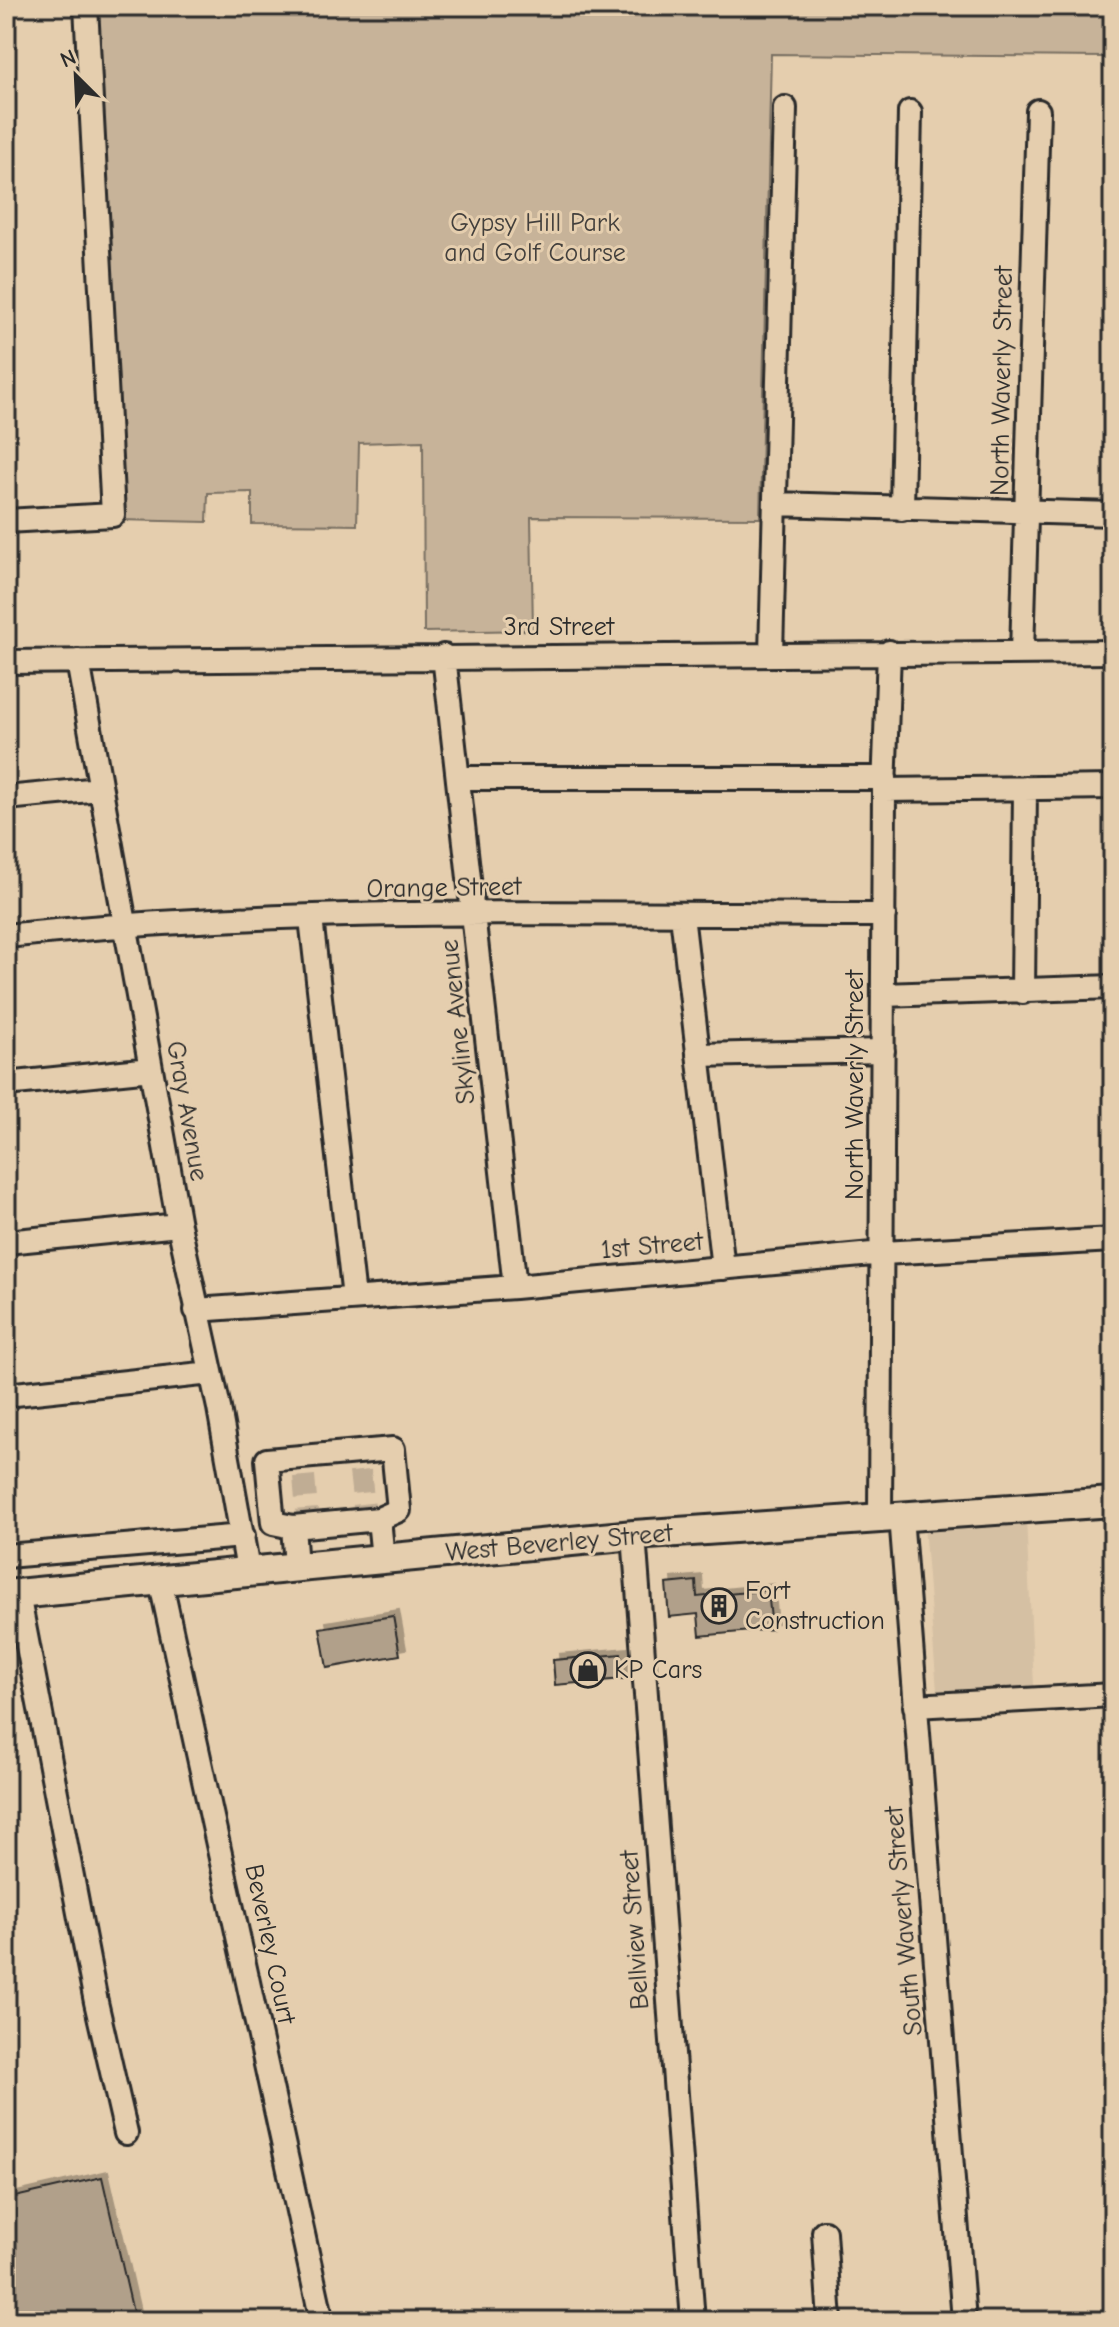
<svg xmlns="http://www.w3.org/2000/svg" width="1119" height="2327" font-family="'Comic Neue',sans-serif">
<defs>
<filter id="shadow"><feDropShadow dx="6" dy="-6" stdDeviation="0" flood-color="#0004"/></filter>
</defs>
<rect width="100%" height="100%" fill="#e5ceae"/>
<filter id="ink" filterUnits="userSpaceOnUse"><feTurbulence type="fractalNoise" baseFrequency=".0125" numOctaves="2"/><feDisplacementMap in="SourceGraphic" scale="16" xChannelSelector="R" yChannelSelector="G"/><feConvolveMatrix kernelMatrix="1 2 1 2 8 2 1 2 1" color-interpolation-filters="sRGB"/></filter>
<g filter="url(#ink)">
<path fill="#d5c0a3" d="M 1026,1518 L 1034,1686 L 937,1691 L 924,1526 Z"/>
<path fill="#c7b399" stroke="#796f62" stroke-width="2" d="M 91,6 L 1113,6 L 1113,57 L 771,54 L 760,518 L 531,517 L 533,630 L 424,632 L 423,441 L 359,443 L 357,525 L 252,524 L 252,492 L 208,493 L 207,522 L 118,520 Z"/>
<path fill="#b1a08a" stroke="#2b2b2b" stroke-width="2" filter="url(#shadow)" d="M 696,1581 L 697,1597 L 768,1590 L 772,1629 L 700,1636 L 698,1614 L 669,1617 L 666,1584 Z
M 393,1616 L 400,1655 L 327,1668 L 320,1628 Z
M 621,1654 L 623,1679 L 555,1685 L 553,1660 Z
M 102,2177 L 135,2321 L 6,2321 L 6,2199 Z"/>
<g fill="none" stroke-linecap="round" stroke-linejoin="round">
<path stroke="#c0ad94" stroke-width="22" stroke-dasharray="22 11" stroke-linecap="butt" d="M 360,1471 L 364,1507
M 304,1476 L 307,1512"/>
<defs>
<path id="minor" d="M 775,504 L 1113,514
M 902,509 L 910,112
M 6,521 L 113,515 L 86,6
M 1022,653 L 1038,111
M 771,654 L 785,108
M 444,656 L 515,1287
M 78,661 L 179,1225 L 219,1408 L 248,1570
M 6,662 L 1113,652
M 458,778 L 885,778
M 884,790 L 1113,787
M 6,798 L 100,789
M 682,915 L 723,1268
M 311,918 L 354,1298
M 6,936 C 297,905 592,914 884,915
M 1023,992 L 1025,788
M 883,995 L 1113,987
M 698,1055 L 883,1051
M 6,1084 L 151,1069
M 6,1242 L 179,1225
M 196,1310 L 515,1287 L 883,1253 L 1113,1240
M 6,1395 L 211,1373
M 901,1516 L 964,2321
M 880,1517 L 884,790 L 889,652
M 293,1527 L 273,1523 L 267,1460 L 393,1449 L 399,1510 L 379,1519
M 634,1535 L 693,2321
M 6,1556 L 243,1536
M 296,1566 L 293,1527 L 379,1519 L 383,1559
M 160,1579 L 322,2321
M 18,1594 L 96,2002 L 126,2133
M 915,1706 L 1113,1695
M 824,2232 L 830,2321"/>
<path id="major" d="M 6,1595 L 634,1535 L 1113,1502"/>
</defs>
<use href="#minor" stroke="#2b2b2b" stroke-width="28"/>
<use href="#major" stroke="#2b2b2b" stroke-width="34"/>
<use href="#minor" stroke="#e5ceae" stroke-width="22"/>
<use href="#major" stroke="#e5ceae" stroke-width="28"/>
</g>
</g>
<defs>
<symbol id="building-ring" viewBox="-11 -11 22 22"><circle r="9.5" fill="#e5ceae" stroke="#2b2b2b" stroke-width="1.5"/><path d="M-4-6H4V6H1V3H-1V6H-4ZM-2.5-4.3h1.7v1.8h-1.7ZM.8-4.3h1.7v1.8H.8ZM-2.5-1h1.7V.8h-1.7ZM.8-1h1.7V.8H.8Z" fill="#2b2b2b"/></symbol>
<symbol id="shop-ring" viewBox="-11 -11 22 22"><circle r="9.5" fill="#e5ceae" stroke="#2b2b2b" stroke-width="1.5"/><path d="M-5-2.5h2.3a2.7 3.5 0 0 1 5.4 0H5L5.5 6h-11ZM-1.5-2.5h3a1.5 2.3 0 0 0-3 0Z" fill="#2b2b2b"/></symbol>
</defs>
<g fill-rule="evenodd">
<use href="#building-ring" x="699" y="1586" width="40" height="40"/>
<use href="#shop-ring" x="568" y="1650" width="40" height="40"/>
</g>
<g text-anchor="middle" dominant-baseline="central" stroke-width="6" stroke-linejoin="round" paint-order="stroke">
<g font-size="26" fill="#423f3c" stroke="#e5ceae">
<text x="535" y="223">Gypsy Hill Park<tspan x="535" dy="30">and Golf Course</tspan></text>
</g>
<g font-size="26" fill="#2b2b2b" stroke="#e5ceae">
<text transform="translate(1002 381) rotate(-89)">North Waverly Street</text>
<text x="559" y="627">3rd Street</text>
<text transform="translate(444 888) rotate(-1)">Orange Street</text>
<text transform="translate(458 1022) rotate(-96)">Skyline Avenue</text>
<text transform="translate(855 1085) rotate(-90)">North Waverly Street</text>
<text transform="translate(187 1111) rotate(80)">Gray Avenue</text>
<text transform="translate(652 1246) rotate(-5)">1st Street</text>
<text transform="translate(559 1543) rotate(-5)">West Beverley Street</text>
<text transform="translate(904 1921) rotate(-95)">South Waverly Street</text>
<text transform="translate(635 1930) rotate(-94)">Bellview Street</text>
<text transform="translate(270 1944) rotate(78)">Beverley Court</text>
</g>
<g font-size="26" fill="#2b2b2b" stroke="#e5ceae" text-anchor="start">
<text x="745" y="1591">Fort<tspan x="745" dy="30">Construction</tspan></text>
<text x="614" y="1670">KP Cars</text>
</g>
</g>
<rect width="1119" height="2327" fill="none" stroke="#e5ceae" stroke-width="32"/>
<rect x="16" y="16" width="1087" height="2295" fill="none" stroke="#2b2b2b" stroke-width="3" filter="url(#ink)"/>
<g transform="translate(76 76) rotate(336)" stroke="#e5ceae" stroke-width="6" paint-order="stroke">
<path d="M0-6L14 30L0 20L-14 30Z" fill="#2b2b2b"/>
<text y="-12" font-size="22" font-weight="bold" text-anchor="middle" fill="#2b2b2b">N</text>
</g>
</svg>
